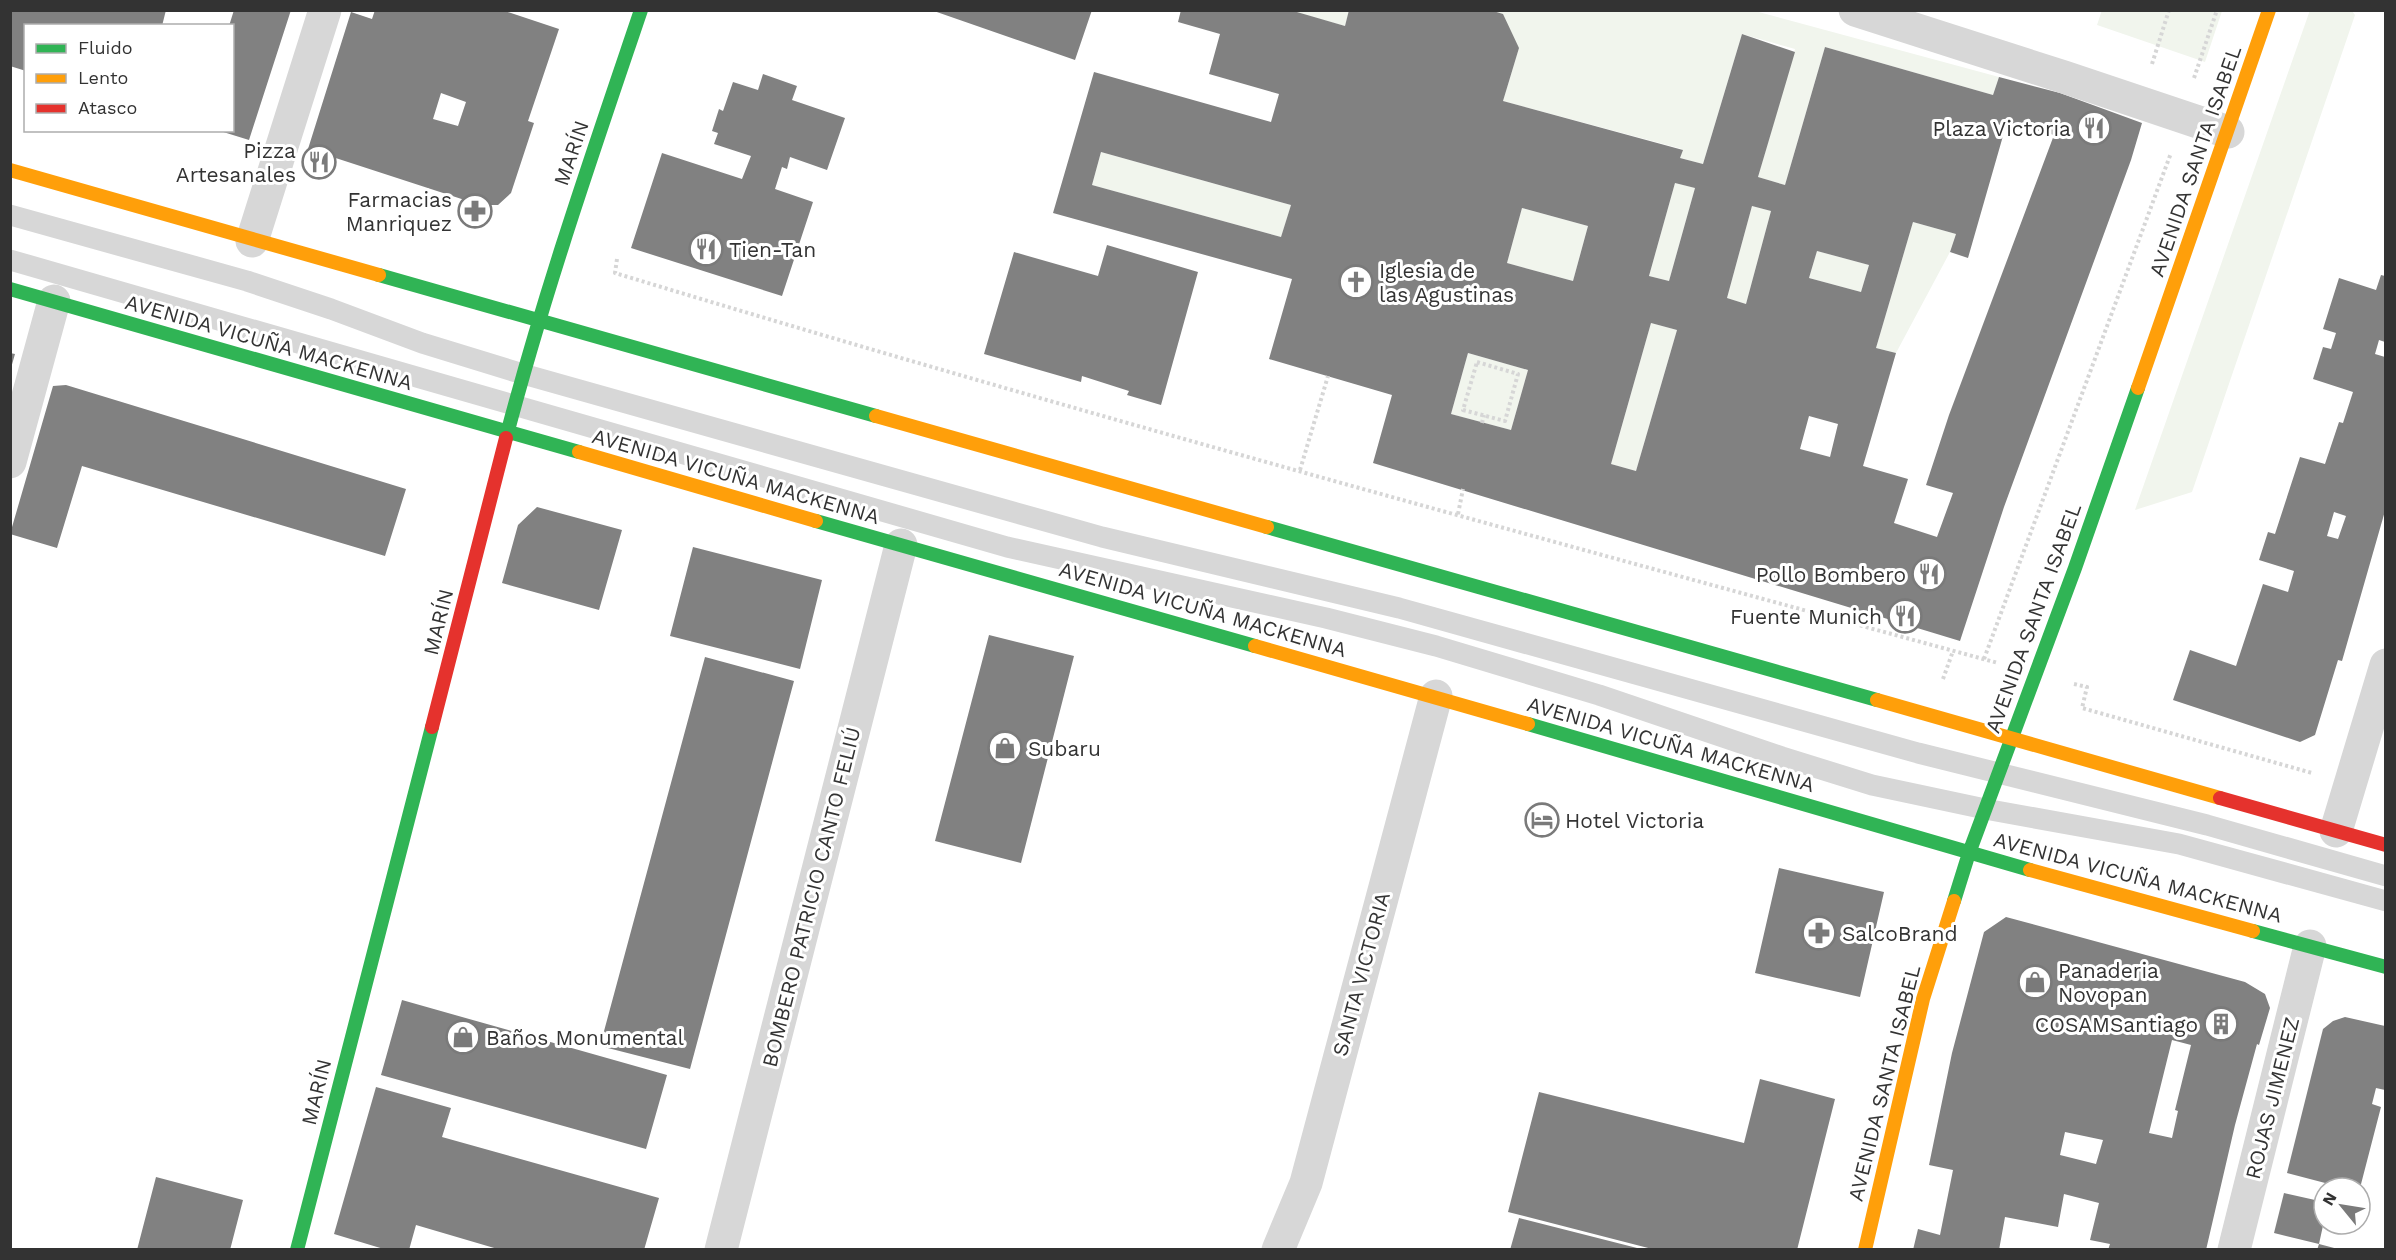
<svg xmlns="http://www.w3.org/2000/svg" width="2396" height="1260" font-family="'Work Sans',sans-serif">
<rect width="100%" height="100%" fill="#fff"/>
<path fill="#f1f5ed" d="M 2102,10 L 2222,10 L 2222,11 L 2205,62 L 2097,25 Z
M 2310,10 L 2352,11 L 2355,15 L 2192,492 L 2135,510 Z
M 1290,11 L 1349,11 L 1345,26 Z
M 1490,11 L 1755,11 L 1999,77 L 1993,95 L 1825,47 L 1785,185 L 1758,177 L 1795,49 L 1742,34 L 1703,164 L 1680,158 L 1682,149 L 1503,101 L 1519,48 Z
M 1101,152 L 1291,205 L 1281,237 L 1092,185 Z
M 1675,183 L 1695,188 L 1669,281 L 1649,276 Z
M 1752,206 L 1771,211 L 1746,304 L 1727,298 Z
M 1522,208 L 1588,226 L 1573,281 L 1507,263 Z
M 1913,222 L 1956,234 L 1950,252 L 1896,353 L 1876,348 Z
M 1817,251 L 1869,265 L 1861,292 L 1809,278 Z
M 1651,323 L 1677,330 L 1636,471 L 1611,464 Z
M 1468,353 L 1528,370 L 1511,430 L 1451,414 Z"/>
<path fill="#818181" fill-rule="evenodd" d="M 10,10 L 166,10 L 162,26 L 26,26 L 26,71 L 10,66 Z
M 234,10 L 291,10 L 249,140 L 220,131 L 232,130 L 232,26 L 229,26 Z
M 375,10 L 502,10 L 559,29 L 528,121 L 534,123 L 511,193 L 498,205 L 480,205 L 308,149 L 351,12 L 372,19 ZM 441,93 L 466,102 L 458,126 L 433,119 Z
M 931,10 L 1092,10 L 1075,60 Z
M 1181,10 L 1290,10 L 1345,26 L 1349,10 L 1490,10 L 1503,14 L 1519,48 L 1503,101 L 1683,150 L 1680,158 L 1703,164 L 1742,34 L 1795,52 L 1758,177 L 1785,185 L 1825,47 L 1993,95 L 1999,77 L 2060,93 L 2142,123 L 2131,160 L 2004,507 L 1960,641 L 1373,463 L 1392,395 L 1269,359 L 1292,279 L 1053,213 L 1094,72 L 1271,122 L 1279,94 L 1209,74 L 1220,34 L 1178,22 ZM 2007,122 L 2054,135 L 1949,415 L 1926,485 L 1953,493 L 1937,537 L 1894,523 L 1908,479 L 1863,466 L 1896,353 L 1876,348 L 1913,222 L 1956,234 L 1950,252 L 1968,258 ZM 1101,152 L 1291,205 L 1281,237 L 1092,185 ZM 1675,183 L 1695,188 L 1669,281 L 1649,276 ZM 1752,206 L 1771,211 L 1746,304 L 1727,298 ZM 1522,208 L 1588,226 L 1573,281 L 1507,263 ZM 1817,251 L 1869,265 L 1861,292 L 1809,278 ZM 1651,323 L 1677,330 L 1636,471 L 1611,464 ZM 1468,353 L 1528,370 L 1511,430 L 1451,414 ZM 1809,416 L 1838,424 L 1830,457 L 1800,449 Z
M 763,74 L 797,86 L 792,100 L 845,118 L 827,170 L 790,157 L 787,169 L 782,167 L 775,189 L 813,202 L 782,296 L 631,248 L 662,153 L 742,179 L 751,156 L 714,144 L 718,133 L 712,131 L 719,109 L 723,111 L 733,82 L 758,90 Z
M 1107,245 L 1198,272 L 1161,405 L 1127,395 L 1129,391 L 1082,376 L 1081,382 L 984,354 L 1014,252 L 1098,276 Z
M 2381,275 L 2385,276 L 2385,342 L 2379,340 L 2375,354 L 2385,357 L 2385,511 L 2342,661 L 2338,660 L 2315,735 L 2300,742 L 2173,700 L 2190,650 L 2236,666 L 2263,584 L 2288,592 L 2294,571 L 2259,560 L 2268,532 L 2275,534 L 2300,457 L 2325,464 L 2339,422 L 2343,423 L 2353,392 L 2313,379 L 2323,347 L 2331,349 L 2336,333 L 2323,329 L 2339,278 L 2376,290 ZM 2334,512 L 2346,516 L 2338,539 L 2327,536 Z
M 10,353 L 15,354 L 11,368 L 10,368 Z
M 66,385 L 406,489 L 385,556 L 82,466 L 57,548 L 10,534 L 53,386 Z
M 537,507 L 622,530 L 599,610 L 502,583 L 518,525 Z
M 693,547 L 822,580 L 800,669 L 670,636 Z
M 989,635 L 1074,656 L 1021,863 L 935,841 Z
M 705,657 L 794,681 L 690,1069 L 600,1046 Z
M 1779,868 L 1884,892 L 1860,997 L 1755,973 Z
M 2006,917 L 2245,982 L 2265,994 L 2270,1008 L 2259,1045 L 2257,1044 L 2235,1125 L 2206,1250 L 2108,1250 L 2110,1244 L 2090,1240 L 2099,1203 L 2064,1194 L 2058,1227 L 2005,1217 L 1999,1250 L 1913,1250 L 1918,1229 L 1940,1235 L 1953,1170 L 1929,1165 L 1952,1053 L 1984,932 ZM 2172,1040 L 2191,1045 L 2175,1110 L 2178,1111 L 2172,1138 L 2149,1133 ZM 2065,1132 L 2103,1140 L 2096,1164 L 2060,1155 Z
M 402,1000 L 667,1075 L 646,1149 L 381,1075 Z
M 2345,1017 L 2385,1026 L 2385,1090 L 2376,1088 L 2372,1104 L 2381,1107 L 2360,1188 L 2327,1188 L 2329,1184 L 2287,1173 L 2323,1029 L 2333,1021 Z
M 1760,1079 L 1835,1099 L 1797,1250 L 1656,1250 L 1508,1212 L 1539,1092 L 1744,1143 Z
M 376,1087 L 451,1108 L 442,1137 L 659,1198 L 644,1250 L 501,1250 L 416,1225 L 409,1250 L 387,1250 L 334,1234 Z
M 156,1177 L 243,1200 L 230,1250 L 137,1250 Z
M 2284,1193 L 2324,1202 L 2324,1221 L 2319,1244 L 2274,1233 Z
M 1519,1218 L 1641,1249 L 1640,1250 L 1510,1250 Z
M 2319,1244 L 2338,1249 L 2338,1250 L 2317,1250 Z"/>
<g fill="none" stroke-linecap="round" stroke-linejoin="round">
<path stroke="#d6d6d6" stroke-width="4" stroke-dasharray="3 3" stroke-linecap="butt" d="M 2152,64 L 2169,10
M 2194,78 L 2217,10
M 617,259 L 615,273 C 1073,412 1536,537 1998,663
M 1477,362 L 1518,374 L 1505,421 L 1463,410 Z
M 1482,423 L 1484,415
M 1300,470 L 1328,376
M 1458,514 L 1463,489
M 1984,659 L 2171,153
M 1943,679 L 1953,651
M 2074,684 L 2087,687 L 2082,708 L 2312,773"/>
<path stroke="#d7d7d7" stroke-width="21" d="M 10,215 L 247,281 L 331,309 L 422,343 L 523,374 L 1102,537 L 1399,608 L 1918,753 L 2207,825 L 2386,876
M 10,260 L 1007,547 L 1326,618 L 1436,646 L 1599,695 L 1782,757 L 1872,785 L 1985,809 L 2179,844 L 2386,901"/>
<path stroke="#d7d7d7" stroke-width="33" d="M 1855,10 L 2064,77 L 2228,132
M 252,241 L 325,10
M 10,462 L 54,301
M 2336,831 L 2386,665
M 721,1250 L 901,545
M 1278,1250 L 1306,1183 L 1436,696
M 2234,1250 L 2310,946"/>
<path stroke="#30b455" stroke-width="14" d="M 379,275 L 876,416
M 10,289 L 579,452
M 506,438 C 544,293 593,152 641,10
M 816,521 L 1255,646
M 1267,527 L 1877,700
M 1528,724 L 2030,870
M 1954,901 L 1969,853 L 2075,568 L 2138,388
M 2253,931 L 2386,967
M 297,1250 L 432,727"/>
<path stroke="#ff9f0a" stroke-width="14" d="M 10,170 L 379,275
M 2138,388 L 2269,10
M 876,416 L 1267,527
M 579,452 L 816,521
M 1255,646 L 1528,724
M 1877,700 L 2220,798
M 2030,870 L 2253,931
M 1865,1250 L 1923,999 L 1954,901"/>
<path stroke="#e5322d" stroke-width="14" d="M 432,727 L 506,438
M 2220,798 L 2386,845"/>
</g>
<defs>
<symbol id="restaurant-ring" viewBox="-11 -11 22 22"><circle r="9.5" fill="#fff" stroke="#7a7a7a" stroke-width="1.5"/><path d="M-5-6h1v4h1v-4h1v4h1v-4h1v5L-1.5 .5V6h-2V.5L-5-1ZM5-6V6H3V1.5H1.5Q1.5-4 5-6Z" fill="#7a7a7a"/></symbol>
<symbol id="pharmacy-ring" viewBox="-11 -11 22 22"><circle r="9.5" fill="#fff" stroke="#7a7a7a" stroke-width="1.5"/><path d="M-2-6h4v4h4v4h-4v4h-4v-4h-4v-4h4Z" fill="#7a7a7a"/></symbol>
<symbol id="church-ring" viewBox="-11 -11 22 22"><circle r="9.5" fill="#fff" stroke="#7a7a7a" stroke-width="1.5"/><path d="M-1.2-6h2.4v3.5h3.3v2.4h-3.3V6h-2.4V-.1h-3.3v-2.4h3.3Z" fill="#7a7a7a"/></symbol>
<symbol id="shop-ring" viewBox="-11 -11 22 22"><circle r="9.5" fill="#fff" stroke="#7a7a7a" stroke-width="1.5"/><path d="M-5-2.5h2.3a2.7 3.5 0 0 1 5.4 0H5L5.5 6h-11ZM-1.5-2.5h3a1.5 2.3 0 0 0-3 0Z" fill="#7a7a7a"/></symbol>
<symbol id="hotel-ring" viewBox="-11 -11 22 22"><circle r="9.5" fill="#fff" stroke="#7a7a7a" stroke-width="1.5"/><path d="M-6-4.5h1.5V1H6V5H4.5V3h-9V5H-6ZM-4 0a1.8 1.8 0 1 1 3.6 0ZM.5 0V-2.5h3Q6-2.5 6 0Z" fill="#7a7a7a"/></symbol>
<symbol id="building-ring" viewBox="-11 -11 22 22"><circle r="9.5" fill="#fff" stroke="#7a7a7a" stroke-width="1.5"/><path d="M-4-6H4V6H1V3H-1V6H-4ZM-2.5-4.3h1.7v1.8h-1.7ZM.8-4.3h1.7v1.8H.8ZM-2.5-1h1.7V.8h-1.7ZM.8-1h1.7V.8H.8Z" fill="#7a7a7a"/></symbol>
</defs>
<g fill-rule="evenodd">
<use href="#restaurant-ring" x="2075" y="109" width="38" height="38"/>
<use href="#restaurant-ring" x="300" y="143" width="38" height="38"/>
<use href="#pharmacy-ring" x="456" y="192" width="38" height="38"/>
<use href="#restaurant-ring" x="687" y="230" width="38" height="38"/>
<use href="#church-ring" x="1337" y="263" width="38" height="38"/>
<use href="#restaurant-ring" x="1910" y="555" width="38" height="38"/>
<use href="#restaurant-ring" x="1886" y="597" width="38" height="38"/>
<use href="#shop-ring" x="986" y="729" width="38" height="38"/>
<use href="#hotel-ring" x="1523" y="801" width="38" height="38"/>
<use href="#pharmacy-ring" x="1800" y="914" width="38" height="38"/>
<use href="#shop-ring" x="2016" y="963" width="38" height="38"/>
<use href="#building-ring" x="2202" y="1005" width="38" height="38"/>
<use href="#shop-ring" x="444" y="1018" width="38" height="38"/>
</g>
<g text-anchor="middle" dominant-baseline="central" stroke-width="6" stroke-linejoin="round" paint-order="stroke">
<g font-size="21" fill="#333" stroke="#fff" text-anchor="start">
<text x="2071" y="128" text-anchor="end">Plaza Victoria</text>
<text x="296" y="150" text-anchor="end">Pizza<tspan x="296" dy="24">Artesanales</tspan></text>
<text x="452" y="199" text-anchor="end">Farmacias<tspan x="452" dy="24">Manriquez</tspan></text>
<text x="729" y="249">Tien-Tan</text>
<text x="1379" y="270">Iglesia de<tspan x="1379" dy="24">las Agustinas</tspan></text>
<text x="1906" y="574" text-anchor="end">Pollo Bombero</text>
<text x="1882" y="616" text-anchor="end">Fuente Munich</text>
<text x="1028" y="748">Subaru</text>
<text x="1565" y="820">Hotel Victoria</text>
<text x="1842" y="933">SalcoBrand</text>
<text x="2058" y="970">Panaderia<tspan x="2058" dy="24">Novopan</tspan></text>
<text x="2198" y="1024" text-anchor="end">COSAMSantiago</text>
<text x="486" y="1037">Baños Monumental</text>
</g>
<g font-size="21" fill="#333" stroke="#fff">
<text transform="translate(571 153) rotate(-71)">MARÍN</text>
<text transform="translate(2195 161) rotate(-71)">AVENIDA SANTA ISABEL</text>
<text transform="translate(269 342) rotate(16)">AVENIDA VICUÑA MACKENNA</text>
<text transform="translate(736 476) rotate(16)">AVENIDA VICUÑA MACKENNA</text>
<text transform="translate(1203 609) rotate(16)">AVENIDA VICUÑA MACKENNA</text>
<text transform="translate(2033 618) rotate(-70)">AVENIDA SANTA ISABEL</text>
<text transform="translate(438 622) rotate(-76)">MARÍN</text>
<text transform="translate(1671 744) rotate(16)">AVENIDA VICUÑA MACKENNA</text>
<text transform="translate(2138 877) rotate(15)">AVENIDA VICUÑA MACKENNA</text>
<text transform="translate(811 897) rotate(-76)">BOMBERO PATRICIO CANTO FELIÚ</text>
<text transform="translate(1361 974) rotate(-75)">SANTA VICTORIA</text>
<text transform="translate(1884 1083) rotate(-76)">AVENIDA SANTA ISABEL</text>
<text transform="translate(316 1092) rotate(-76)">MARÍN</text>
<text transform="translate(2272 1098) rotate(-76)">ROJAS JIMENEZ</text>
</g>
</g>
<rect width="2396" height="1260" fill="none" stroke="#333333" stroke-width="24"/>
<rect x="24" y="24" width="210" height="108" fill="#ffffff" stroke="#adadad" stroke-width="1.5"/>
<rect x="36" y="44" width="30" height="9" fill="#30b455" stroke="#adadad" stroke-width="1.5"/>
<text x="78" y="54" font-size="18" fill="#333333">Fluido</text>
<rect x="36" y="74" width="30" height="9" fill="#ff9f0a" stroke="#adadad" stroke-width="1.5"/>
<text x="78" y="84" font-size="18" fill="#333333">Lento</text>
<rect x="36" y="104" width="30" height="9" fill="#e5322d" stroke="#adadad" stroke-width="1.5"/>
<text x="78" y="114" font-size="18" fill="#333333">Atasco</text>
<g transform="translate(2342 1206) rotate(300)"><circle r="28" fill="#ffffff" stroke="#adadad" stroke-width="1.5"/>
<path d="M0-4.5L10 22L0 15L-10 22Z" fill="#7a7a7a"/>
<text y="-9" font-size="16" font-weight="bold" text-anchor="middle" fill="#333333">N</text>
</g>
</svg>
